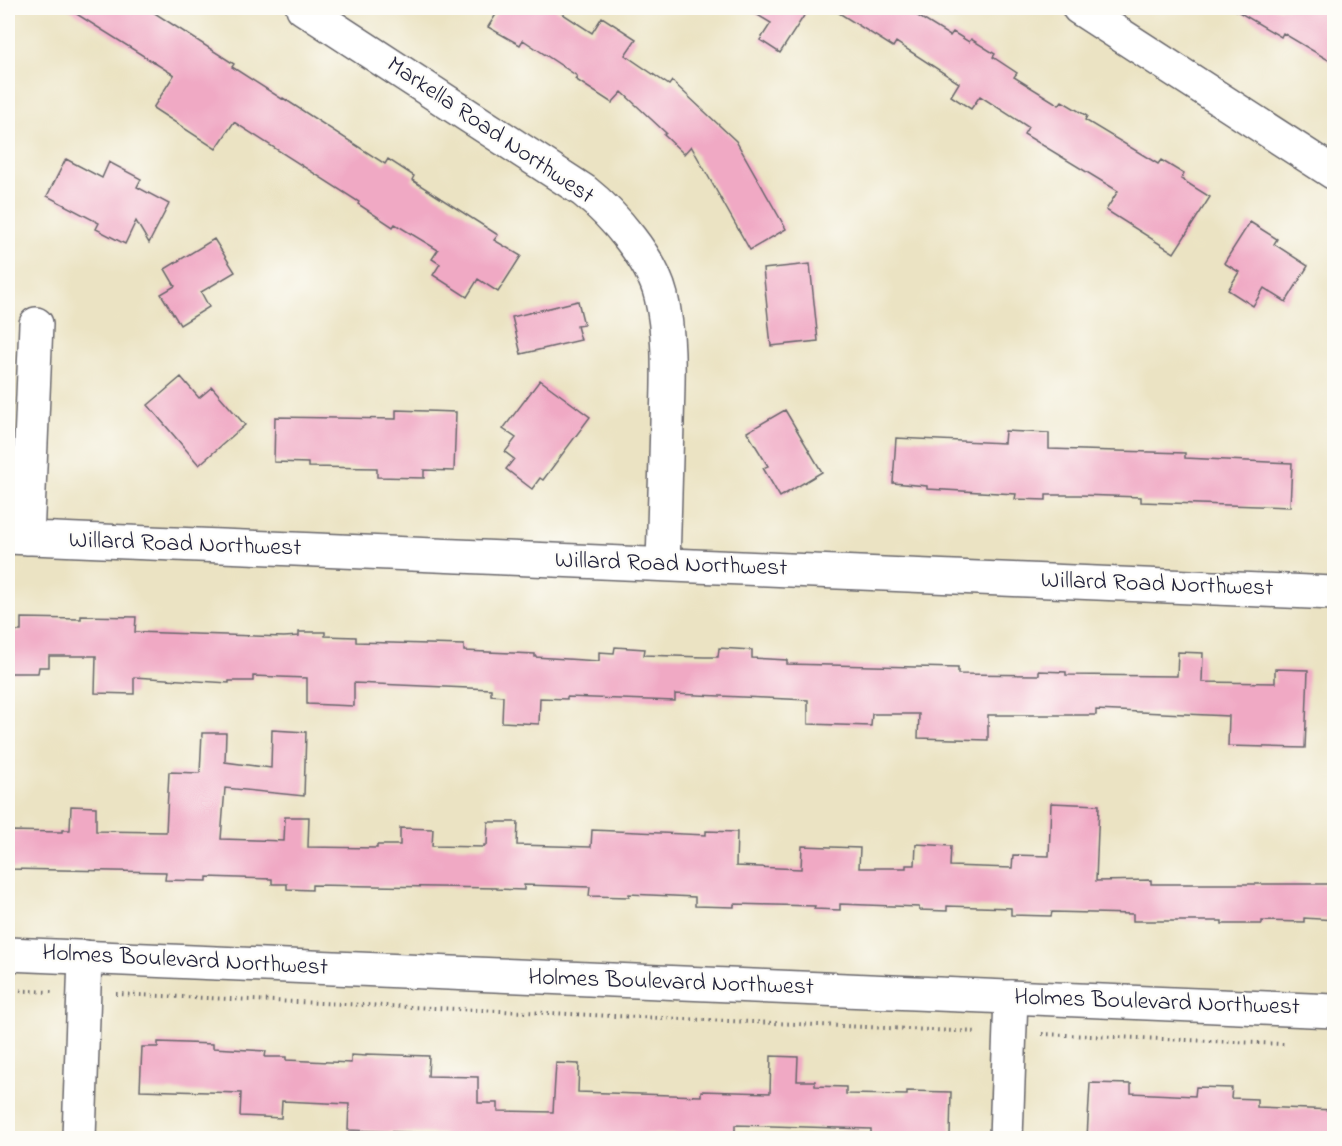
<svg xmlns="http://www.w3.org/2000/svg" width="1342" height="1146" font-family="'Indie Flower',sans-serif">
<rect width="100%" height="100%" fill="#fdfcf7"/>
<filter id="ink" filterUnits="userSpaceOnUse"><feTurbulence type="fractalNoise" baseFrequency=".0167" numOctaves="2"/><feDisplacementMap in="SourceGraphic" scale="12" xChannelSelector="R" yChannelSelector="G"/><feConvolveMatrix kernelMatrix="1 2 1 2 8 2 1 2 1" color-interpolation-filters="sRGB"/></filter>
<filter id="wash" filterUnits="userSpaceOnUse"><feTurbulence type="fractalNoise" baseFrequency=".008" numOctaves="4" result="noise"/><feDisplacementMap in="SourceGraphic" scale="24" xChannelSelector="R" yChannelSelector="G"/><feGaussianBlur stdDeviation="1.35" result="paint"/><feColorMatrix in="noise" values="0 0 0 0 0 0 0 0 0 0 0 0 0 0 0 0 0 1.4 0 .05"/><feComposite in="paint" operator="in"/></filter>
<g filter="url(#wash)">
<rect width="100%" height="100%" fill="#ebe3c3"/>
<g id="blocks">
<path fill="#f0a9c4" d="M 67,8 L 147,8 L 234,64 L 232,67 L 282,99 L 283,98 L 385,164 L 388,159 L 414,176 L 412,180 L 498,235 L 494,240 L 521,256 L 498,292 L 478,279 L 467,297 L 433,275 L 440,264 L 432,259 L 438,250 L 395,224 L 393,227 L 358,204 L 359,202 L 234,122 L 216,149 L 153,108 L 174,75 Z
M 500,8 L 554,8 L 592,33 L 602,17 L 636,39 L 625,55 L 669,85 L 672,81 L 736,141 L 786,229 L 750,250 L 691,146 L 684,154 L 664,135 L 666,133 L 622,92 L 612,103 L 575,79 L 577,76 L 523,40 L 520,45 L 488,27 Z
M 746,8 L 809,8 L 780,53 L 760,40 L 771,23 Z
M 831,8 L 905,8 L 950,36 L 953,32 L 969,42 L 971,39 L 995,54 L 993,57 L 1017,73 L 1014,77 L 1059,105 L 1062,101 L 1087,116 L 1085,120 L 1158,164 L 1161,160 L 1184,174 L 1181,179 L 1210,197 L 1174,253 L 1106,210 L 1118,191 L 1024,134 L 1028,127 L 980,96 L 971,109 L 951,96 L 959,83 L 896,42 L 893,47 Z
M 1232,8 L 1324,8 L 1335,14 L 1335,64 L 1283,33 L 1281,37 Z
M 66,159 L 102,178 L 109,162 L 141,179 L 137,187 L 169,204 L 149,243 L 136,221 L 125,244 L 96,229 L 99,223 L 47,196 Z
M 1250,222 L 1277,239 L 1274,244 L 1308,266 L 1286,302 L 1264,288 L 1253,306 L 1228,290 L 1239,272 L 1224,263 Z
M 214,239 L 235,272 L 201,292 L 209,307 L 180,325 L 161,294 L 175,286 L 165,269 Z
M 810,264 L 818,341 L 771,346 L 763,269 Z
M 578,301 L 584,325 L 577,326 L 581,340 L 521,354 L 512,317 Z
M 181,377 L 199,398 L 212,387 L 245,425 L 199,465 L 148,405 Z
M 540,380 L 590,417 L 543,480 L 540,478 L 532,489 L 506,469 L 514,459 L 505,452 L 516,438 L 503,429 Z
M 396,410 L 456,412 L 454,471 L 424,470 L 424,478 L 377,477 L 377,468 L 308,467 L 308,463 L 274,462 L 275,417 L 396,419 Z
M 785,410 L 822,472 L 780,497 L 763,468 L 768,466 L 747,432 Z
M 1005,431 L 1049,433 L 1049,449 L 1185,453 L 1185,458 L 1292,463 L 1290,507 L 1141,502 L 1141,497 L 1079,495 L 1046,495 L 1046,500 L 1015,499 L 1016,494 L 927,489 L 927,486 L 893,483 L 896,438 L 1004,443 Z
M 81,616 L 136,617 L 135,632 L 284,637 L 299,636 L 299,632 L 325,632 L 325,636 L 356,637 L 356,642 L 464,645 L 464,651 L 535,654 L 535,657 L 599,661 L 599,652 L 614,653 L 615,647 L 645,649 L 644,655 L 704,657 L 718,657 L 719,648 L 752,650 L 752,658 L 787,660 L 787,664 L 958,668 L 958,674 L 1039,675 L 1039,671 L 1066,672 L 1066,675 L 1177,676 L 1178,652 L 1203,653 L 1202,682 L 1275,683 L 1275,669 L 1308,670 L 1305,748 L 1228,746 L 1229,716 L 1096,710 L 1096,715 L 988,715 L 988,740 L 918,738 L 919,714 L 872,714 L 871,726 L 808,724 L 808,700 L 675,694 L 675,701 L 567,697 L 567,699 L 540,698 L 539,724 L 502,722 L 503,696 L 491,695 L 491,689 L 354,683 L 354,706 L 307,704 L 307,678 L 253,676 L 253,681 L 229,681 L 229,683 L 134,677 L 134,694 L 95,693 L 96,656 L 49,656 L 49,667 L 39,667 L 38,673 L 8,673 L 8,631 L 21,631 L 21,618 L 81,619 Z
M 272,730 L 306,732 L 304,796 L 225,788 L 221,839 L 284,841 L 285,817 L 309,817 L 308,847 L 377,848 L 377,845 L 400,845 L 400,828 L 433,829 L 432,846 L 484,847 L 484,845 L 487,845 L 488,822 L 518,822 L 517,845 L 591,847 L 592,830 L 706,835 L 706,831 L 737,832 L 736,866 L 801,869 L 802,846 L 860,848 L 859,868 L 906,868 L 906,865 L 915,865 L 916,844 L 951,846 L 950,866 L 1012,868 L 1013,855 L 1049,856 L 1051,803 L 1099,805 L 1096,881 L 1151,880 L 1151,884 L 1335,884 L 1335,920 L 1304,918 L 1304,922 L 1262,921 L 1262,924 L 1222,924 L 1222,921 L 1133,921 L 1133,914 L 1052,912 L 1051,916 L 1011,915 L 1011,908 L 947,906 L 947,911 L 919,910 L 919,907 L 840,904 L 840,910 L 814,909 L 815,906 L 734,904 L 734,907 L 695,906 L 695,897 L 629,894 L 629,897 L 589,896 L 590,887 L 524,885 L 524,890 L 497,889 L 497,888 L 312,885 L 312,890 L 287,889 L 287,884 L 272,884 L 272,879 L 207,877 L 207,881 L 165,880 L 166,872 L 8,869 L 8,831 L 62,832 L 62,830 L 70,830 L 71,806 L 96,807 L 96,831 L 166,832 L 169,772 L 200,773 L 202,733 L 226,733 L 225,762 L 271,768 Z
M 158,1042 L 213,1044 L 213,1048 L 266,1051 L 265,1057 L 286,1057 L 286,1060 L 351,1063 L 351,1055 L 366,1056 L 366,1054 L 429,1056 L 428,1076 L 478,1077 L 478,1103 L 498,1103 L 498,1111 L 553,1112 L 556,1063 L 579,1064 L 578,1092 L 701,1096 L 701,1091 L 770,1093 L 771,1056 L 798,1057 L 797,1081 L 815,1081 L 815,1086 L 846,1087 L 846,1094 L 907,1095 L 907,1091 L 951,1092 L 950,1136 L 948,1138 L 917,1138 L 917,1136 L 871,1135 L 871,1129 L 735,1125 L 735,1138 L 709,1138 L 709,1135 L 641,1134 L 641,1138 L 595,1136 L 595,1138 L 444,1138 L 444,1134 L 348,1130 L 349,1104 L 282,1101 L 281,1118 L 240,1116 L 241,1093 L 140,1090 L 142,1047 L 158,1047 Z
M 1090,1083 L 1131,1084 L 1131,1093 L 1195,1096 L 1196,1087 L 1232,1088 L 1231,1098 L 1257,1099 L 1257,1107 L 1335,1110 L 1335,1138 L 1087,1138 Z"/>
</g>
</g>
<g filter="url(#ink)">
<use href="#blocks" fill-opacity="0" stroke="#68666b" stroke-width="1.5"/>
<g fill="none" stroke-linecap="round" stroke-linejoin="round">
<defs>
<path id="street" d="M 303,8 L 584,191 C 613,214 652,259 661,296 C 671,338 668,381 667,423 C 666,470 664,517 663,564
M 1079,8 L 1334,173
M 8,537 L 1334,593
M 27,538 L 36,324
M 79,1138 L 85,957
M 1006,1138 L 1011,997"/>
<path id="secondary" d="M 8,954 L 1334,1011"/>
</defs>
<use href="#street" stroke="#68666b" stroke-width="36"/>
<use href="#secondary" stroke="#68666b" stroke-width="36"/>
<path stroke="#68666b" stroke-width="4" stroke-dasharray="1.5 4.5" stroke-linecap="butt" d="M 8,990 L 52,992
M 116,994 L 978,1032
M 1042,1034 L 1284,1044"/>
<use href="#street" stroke="#fff" stroke-width="33"/>
<use href="#secondary" stroke="#fff" stroke-width="33"/>
</g>
</g>
<g text-anchor="middle" dominant-baseline="central" stroke-width="4.5" stroke-linejoin="round" paint-order="stroke">
<g font-size="24" fill="#22223b" stroke="#fdfcf7">
<text transform="translate(490 131) rotate(34)">Markella Road Northwest</text>
<text transform="translate(185 545) rotate(2)">Willard Road Northwest</text>
<text transform="translate(671 565) rotate(2)">Willard Road Northwest</text>
<text transform="translate(1157 585) rotate(2)">Willard Road Northwest</text>
<text transform="translate(185 961) rotate(3)">Holmes Boulevard Northwest</text>
<text transform="translate(671 983) rotate(2)">Holmes Boulevard Northwest</text>
<text transform="translate(1157 1003) rotate(2)">Holmes Boulevard Northwest</text>
</g>
</g>
<rect width="1342" height="1146" fill="none" stroke="#fdfcf7" stroke-width="30"/>
</svg>
